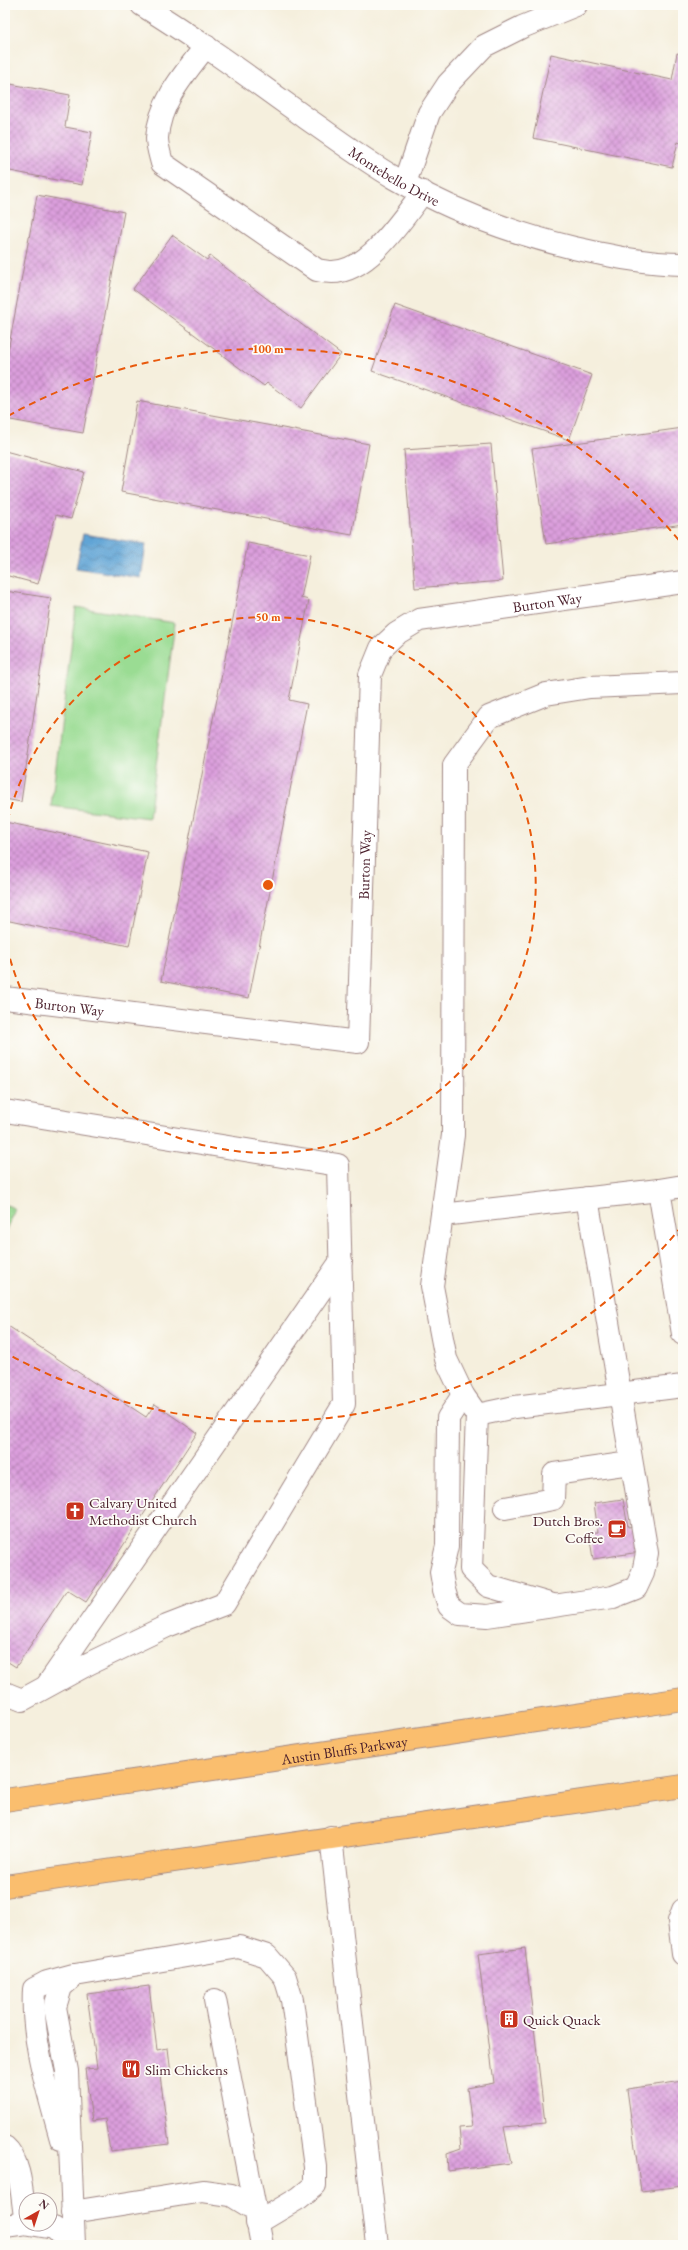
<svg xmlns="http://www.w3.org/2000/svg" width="688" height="2250" font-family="'EB Garamond',serif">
<defs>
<pattern id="park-dots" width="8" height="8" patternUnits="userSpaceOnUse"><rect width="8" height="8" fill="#9adc93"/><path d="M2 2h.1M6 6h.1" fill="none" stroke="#86bc7f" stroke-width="1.8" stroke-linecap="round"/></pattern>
<pattern id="water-waves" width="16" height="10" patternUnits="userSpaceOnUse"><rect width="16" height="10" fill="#60a4d5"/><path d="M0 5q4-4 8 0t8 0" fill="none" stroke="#5185ad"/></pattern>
<pattern id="building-cross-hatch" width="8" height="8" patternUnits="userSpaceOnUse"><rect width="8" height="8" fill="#db9fdd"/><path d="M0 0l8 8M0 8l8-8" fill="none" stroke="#b481b3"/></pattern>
</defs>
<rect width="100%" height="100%" fill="#fdfcf7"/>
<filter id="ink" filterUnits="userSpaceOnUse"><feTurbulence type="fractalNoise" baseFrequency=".025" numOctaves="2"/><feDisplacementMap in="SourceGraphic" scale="8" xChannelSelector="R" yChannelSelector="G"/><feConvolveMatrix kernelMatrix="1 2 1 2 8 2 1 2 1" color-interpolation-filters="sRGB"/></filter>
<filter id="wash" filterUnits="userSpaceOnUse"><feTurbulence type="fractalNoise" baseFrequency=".012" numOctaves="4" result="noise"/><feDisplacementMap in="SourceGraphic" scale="16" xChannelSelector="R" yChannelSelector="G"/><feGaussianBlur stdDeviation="0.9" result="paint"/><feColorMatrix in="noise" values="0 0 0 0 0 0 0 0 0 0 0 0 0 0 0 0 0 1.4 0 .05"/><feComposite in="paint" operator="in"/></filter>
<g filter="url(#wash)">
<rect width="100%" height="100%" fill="#f5efdd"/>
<path fill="#9adc93" stroke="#727e5f" d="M 76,607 L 175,623 L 149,818 L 51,806 Z"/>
<path fill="url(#park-dots)" stroke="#727e5f" d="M 5,1204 L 15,1209 L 5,1233 Z"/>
<path fill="url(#water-waves)" stroke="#556280" d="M 83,534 L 146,544 L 141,578 L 76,568 Z"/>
<g id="blocks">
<path fill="url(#building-cross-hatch)" d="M 677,53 L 683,55 L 683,144 L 678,142 L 672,167 L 533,138 L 551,54 L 672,80 Z
M 5,83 L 70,95 L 65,127 L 92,132 L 82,185 L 5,170 Z
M 37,195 L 124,212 L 83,433 L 5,419 L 5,367 Z
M 172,235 L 207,260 L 210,256 L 341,354 L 301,408 L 267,383 L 264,386 L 133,289 Z
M 395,305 L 592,375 L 569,440 L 372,371 Z
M 137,401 L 369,444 L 352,535 L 121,492 Z
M 683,428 L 683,524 L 546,544 L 532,449 Z
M 491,444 L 503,581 L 415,588 L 404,450 Z
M 5,451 L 84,472 L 71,519 L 56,515 L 38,584 L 5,575 Z
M 248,543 L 310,555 L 301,598 L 309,600 L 289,700 L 307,704 L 249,998 L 161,981 Z
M 5,591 L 51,598 L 21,802 L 5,799 Z
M 5,822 L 148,852 L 129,946 L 5,920 Z
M 5,1324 L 146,1417 L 155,1404 L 197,1433 L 86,1602 L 67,1590 L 16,1667 L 5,1660 Z
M 623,1499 L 628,1527 L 635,1526 L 640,1552 L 593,1559 L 589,1533 L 598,1532 L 594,1503 Z
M 525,1948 L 545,2123 L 504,2127 L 511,2163 L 448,2171 L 447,2153 L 461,2148 L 459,2128 L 472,2127 L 467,2088 L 494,2083 L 478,1954 Z
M 149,1986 L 157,2050 L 168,2048 L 171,2074 L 160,2075 L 169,2144 L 110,2151 L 105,2119 L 92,2121 L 85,2069 L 97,2068 L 87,1994 Z
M 683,2081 L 683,2186 L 641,2191 L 627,2089 Z"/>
</g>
</g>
<g filter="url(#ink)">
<use href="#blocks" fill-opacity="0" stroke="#a08784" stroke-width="1"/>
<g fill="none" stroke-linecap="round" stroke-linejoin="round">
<defs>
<g id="minor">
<path id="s1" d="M 142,5 C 199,40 252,79 306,118 C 335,138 364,160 395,178 C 450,210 512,233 574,248 C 610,256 647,264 683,264"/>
<path d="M 206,46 C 185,73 159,102 157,138 C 157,146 160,155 162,163 L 317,270 C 322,271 327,272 332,272 C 369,272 403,218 423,192"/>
<path d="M 405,183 L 429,113 L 448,84 L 484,46 L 522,27 L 576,5"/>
<path id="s2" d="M 5,998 L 358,1042 L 370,675 L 381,648 L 396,634 L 419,620 L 683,582"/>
<path d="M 5,1111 L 338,1165 L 344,1404 L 224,1604 L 167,1626 L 88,1664 L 22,1700 L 5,1693"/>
<path d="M 683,1186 L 659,1190 L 683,1334"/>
<path d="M 442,1215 L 659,1190"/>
<path d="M 463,1395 L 448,1418 L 447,1546 L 441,1572 L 444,1590 L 449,1606 L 460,1614 L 487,1616 L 613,1597 L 636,1588 L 643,1573 L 647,1553 L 587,1198"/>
<path d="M 477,1415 L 515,1407 L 683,1386"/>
<path d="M 505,1508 L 553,1499 L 554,1474 L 630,1463"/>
<path d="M 553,1605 L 488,1586 L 471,1569 L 477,1415 L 463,1395 L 446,1359 L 432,1286 L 453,1135 L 454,765 L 489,717 L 546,694 L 590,687 L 683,683"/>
<path d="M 48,1684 L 341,1261"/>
<path d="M 331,1837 L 377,2245"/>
<path d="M 683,1910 L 679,1921 L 683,1954"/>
<path d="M 215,2000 L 262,2245"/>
<path d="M 61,2139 C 48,2091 31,2040 34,1989 L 47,1982 L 73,1975"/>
<path d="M 5,2147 C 22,2161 22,2202 26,2223"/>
<path d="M 72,2212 L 203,2191 L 231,2195 L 254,2209"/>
<path d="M 30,2224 L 54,2228 L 72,2245"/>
<path d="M 5,2226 L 26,2223"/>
<path d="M 74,2245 L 67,2071 L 55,2007 L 61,1987 L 75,1975 L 239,1947 L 267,1956 L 285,1977 L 292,2000 L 315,2167 L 315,2185 L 299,2198 L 257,2223"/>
</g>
<g id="major">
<path id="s3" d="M 5,1800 L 683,1699"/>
<path d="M 5,1886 L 683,1786"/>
</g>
</defs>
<use href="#minor" stroke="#a08784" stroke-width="24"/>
<use href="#major" stroke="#a08784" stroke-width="24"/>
<use href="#minor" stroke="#fff" stroke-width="22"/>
<use href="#major" stroke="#fabe6e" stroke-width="22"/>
</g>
</g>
<g fill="none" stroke="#e8590c" stroke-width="2" stroke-dasharray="7 5">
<path d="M5 832A268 268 0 1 1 5 938"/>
<path d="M682 1226A536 536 0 0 1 8 1354M8 416A536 536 0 0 1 682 544"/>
</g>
<defs>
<symbol id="church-square" viewBox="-11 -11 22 22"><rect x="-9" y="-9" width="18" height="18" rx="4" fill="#c8321e" stroke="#fdfcf7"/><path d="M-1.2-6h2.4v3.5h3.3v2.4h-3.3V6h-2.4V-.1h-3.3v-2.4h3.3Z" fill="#fff"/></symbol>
<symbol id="cafe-square" viewBox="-11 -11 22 22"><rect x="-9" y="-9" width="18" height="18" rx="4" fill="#c8321e" stroke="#fdfcf7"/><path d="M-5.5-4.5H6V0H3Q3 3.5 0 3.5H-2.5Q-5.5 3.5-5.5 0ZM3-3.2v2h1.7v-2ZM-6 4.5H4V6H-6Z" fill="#fff"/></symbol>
<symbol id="building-square" viewBox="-11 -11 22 22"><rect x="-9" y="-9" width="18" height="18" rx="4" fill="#c8321e" stroke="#fdfcf7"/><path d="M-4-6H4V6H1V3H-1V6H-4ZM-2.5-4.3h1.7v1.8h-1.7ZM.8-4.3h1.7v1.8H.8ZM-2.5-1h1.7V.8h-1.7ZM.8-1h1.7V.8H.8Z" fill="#fff"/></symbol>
<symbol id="restaurant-square" viewBox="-11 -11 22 22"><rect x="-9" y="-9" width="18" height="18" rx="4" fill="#c8321e" stroke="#fdfcf7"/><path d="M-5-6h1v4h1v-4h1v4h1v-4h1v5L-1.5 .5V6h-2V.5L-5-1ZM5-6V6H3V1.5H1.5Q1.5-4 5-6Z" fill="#fff"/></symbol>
</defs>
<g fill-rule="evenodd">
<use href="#church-square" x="64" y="1500" width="22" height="22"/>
<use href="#cafe-square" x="606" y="1518" width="22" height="22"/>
<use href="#building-square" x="498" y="2008" width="22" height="22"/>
<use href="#restaurant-square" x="120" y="2058" width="22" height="22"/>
</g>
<g text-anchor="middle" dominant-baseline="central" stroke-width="3.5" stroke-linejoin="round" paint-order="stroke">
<g font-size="15" fill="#4a1f2b" stroke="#fdfcf7">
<text stroke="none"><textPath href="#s1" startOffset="305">Montebello Drive</textPath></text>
<text stroke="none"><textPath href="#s2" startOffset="929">Burton Way</textPath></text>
<text stroke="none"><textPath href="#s2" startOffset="533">Burton Way</textPath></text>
<text stroke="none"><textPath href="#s2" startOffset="65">Burton Way</textPath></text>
<text stroke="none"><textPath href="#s3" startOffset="343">Austin Bluffs Parkway</textPath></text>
</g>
<g font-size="15" fill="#4a1f2b" stroke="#fdfcf7" text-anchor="start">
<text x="89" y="1502">Calvary United<tspan x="89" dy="17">Methodist Church</tspan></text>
<text x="603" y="1520" text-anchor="end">Dutch Bros.<tspan x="603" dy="17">Coffee</tspan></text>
<text x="523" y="2019">Quick Quack</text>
<text x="145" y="2069">Slim Chickens</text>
</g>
</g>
<circle cx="268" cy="885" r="6" fill="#e8590c" stroke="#fdfcf7" stroke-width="2"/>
<g font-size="12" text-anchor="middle" font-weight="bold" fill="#e8590c" stroke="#fdfcf7" stroke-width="3.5" stroke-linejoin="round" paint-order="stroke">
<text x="268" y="353">100 m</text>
<text x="268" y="621">50 m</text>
</g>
<rect width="688" height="2250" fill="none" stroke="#fdfcf7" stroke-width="20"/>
<g transform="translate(38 2212) rotate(39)"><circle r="19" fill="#fdfcf7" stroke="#b5a4a5"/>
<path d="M0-3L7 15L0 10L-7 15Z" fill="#c8321e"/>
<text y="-6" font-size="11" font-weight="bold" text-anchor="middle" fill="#4a1f2b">N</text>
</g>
</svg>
